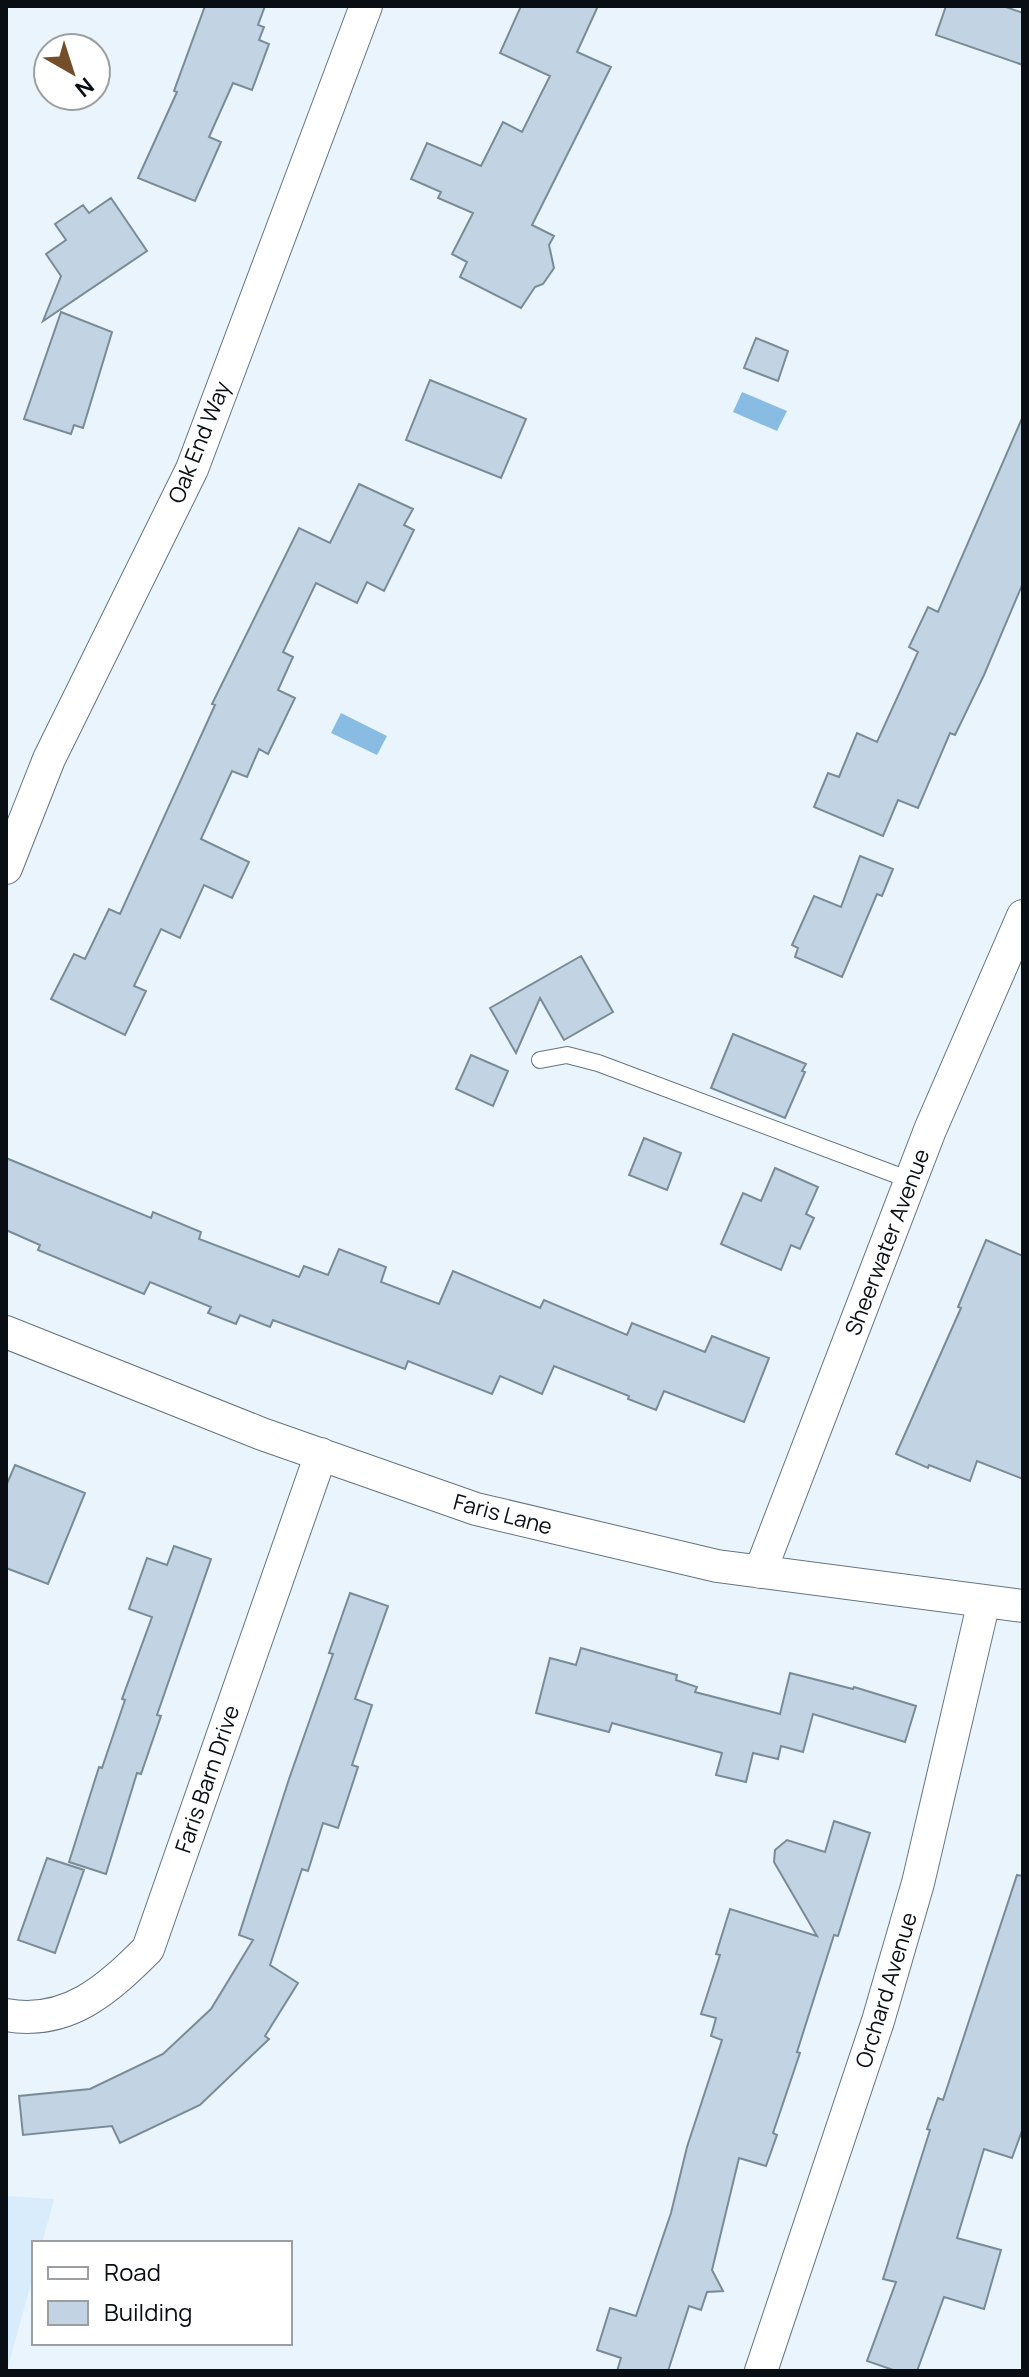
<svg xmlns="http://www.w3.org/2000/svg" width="1029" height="2377" font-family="Manrope,sans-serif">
<rect width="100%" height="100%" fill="#e9f4fd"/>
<path fill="#d8ecfc" d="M 6,2196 L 54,2199 L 42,2243 L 34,2243 L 34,2272 L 7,2371 Z"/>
<path fill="#89bce2" d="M 742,392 L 787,411 L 777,431 L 733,412 Z
M 341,713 L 387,736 L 377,755 L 331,733 Z"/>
<path fill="#c2d4e3" stroke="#7a8b98" stroke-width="2" d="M 205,6 L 265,6 L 258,25 L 264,27 L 259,40 L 269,44 L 252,90 L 233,83 L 209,137 L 221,142 L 195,201 L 138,178 L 177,92 L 174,91 Z
M 521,6 L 598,6 L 577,52 L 611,67 L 532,225 L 554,236 L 549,245 L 554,268 L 543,284 L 535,287 L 521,308 L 460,277 L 467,262 L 452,254 L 473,213 L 438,198 L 441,192 L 411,179 L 427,143 L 481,166 L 503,122 L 522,132 L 550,76 L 500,53 Z
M 946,6 L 1003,6 L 1023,13 L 1023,65 L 936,35 Z
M 111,198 L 147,251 L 43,321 L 61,276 L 46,254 L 66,240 L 55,224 L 83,205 L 89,213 Z
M 61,312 L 112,332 L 83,428 L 74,425 L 71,434 L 24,419 Z
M 756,338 L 788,351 L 778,381 L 744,368 Z
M 430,380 L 526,419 L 501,478 L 406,440 Z
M 1023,416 L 1023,583 L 984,675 L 955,735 L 950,733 L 918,808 L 898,800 L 883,836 L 814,807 L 828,773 L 839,777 L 857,733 L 877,742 L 918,652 L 909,647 L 928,607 L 938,612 Z
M 359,484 L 413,509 L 404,525 L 414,530 L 384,591 L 367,582 L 357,603 L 316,583 L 283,652 L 293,657 L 278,690 L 295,698 L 268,754 L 259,749 L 247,777 L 232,771 L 201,839 L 249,862 L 232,898 L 204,885 L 180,938 L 161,929 L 134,986 L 146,991 L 125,1035 L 51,999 L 74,954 L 85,959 L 109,909 L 120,914 L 215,705 L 212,704 L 299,528 L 330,543 Z
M 860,856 L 893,869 L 882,896 L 877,894 L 842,977 L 795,957 L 798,948 L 792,945 L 814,896 L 841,907 Z
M 581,956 L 613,1012 L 564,1040 L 540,998 L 516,1053 L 490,1008 Z
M 733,1034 L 806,1064 L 802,1071 L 805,1072 L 785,1118 L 711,1088 Z
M 471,1055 L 508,1071 L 493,1106 L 456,1089 Z
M 644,1138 L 681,1153 L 667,1190 L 629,1175 Z
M 6,1158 L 151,1218 L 153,1212 L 201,1232 L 199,1239 L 299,1277 L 304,1266 L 328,1275 L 339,1249 L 386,1267 L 381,1282 L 439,1304 L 453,1271 L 540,1308 L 544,1300 L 627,1335 L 632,1323 L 705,1352 L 712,1336 L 769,1358 L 744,1422 L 664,1391 L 656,1410 L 628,1399 L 629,1396 L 554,1366 L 542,1394 L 500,1376 L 492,1394 L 408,1361 L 405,1369 L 273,1320 L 270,1327 L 240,1315 L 236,1324 L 208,1313 L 211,1307 L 150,1282 L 144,1294 L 38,1250 L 40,1245 L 6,1230 Z
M 775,1168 L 818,1187 L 806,1214 L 814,1218 L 800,1249 L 791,1245 L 781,1270 L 721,1244 L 743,1193 L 761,1201 Z
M 986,1240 L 1023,1256 L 1023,1479 L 977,1461 L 970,1481 L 929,1465 L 928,1468 L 896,1454 L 961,1308 L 958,1307 Z
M 15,1465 L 85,1493 L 48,1584 L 6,1568 L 6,1486 Z
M 174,1546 L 211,1559 L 157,1715 L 161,1716 L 141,1774 L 137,1773 L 106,1874 L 69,1862 L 99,1767 L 102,1768 L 125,1700 L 122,1699 L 152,1617 L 129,1609 L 147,1558 L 167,1565 Z
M 350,1593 L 388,1606 L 355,1699 L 372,1705 L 352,1765 L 358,1767 L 338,1828 L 323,1823 L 308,1871 L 302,1869 L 270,1965 L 298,1983 L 265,2036 L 269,2039 L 200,2105 L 120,2143 L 112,2126 L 23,2135 L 19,2096 L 90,2089 L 163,2054 L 211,2009 L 253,1940 L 239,1935 L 289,1779 L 333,1654 L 329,1653 Z
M 581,1648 L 677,1675 L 676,1680 L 697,1687 L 695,1692 L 780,1714 L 790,1673 L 853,1689 L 854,1687 L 916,1706 L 905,1742 L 813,1714 L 803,1752 L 781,1746 L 778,1759 L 753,1753 L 746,1782 L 716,1775 L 722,1753 L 612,1723 L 609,1732 L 536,1713 L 550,1658 L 576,1665 Z
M 834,1821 L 870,1833 L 838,1936 L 834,1935 L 797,2052 L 800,2053 L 773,2133 L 777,2135 L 766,2166 L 739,2158 L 712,2270 L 723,2291 L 707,2292 L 701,2310 L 689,2306 L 668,2371 L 617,2371 L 621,2358 L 597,2350 L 610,2308 L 636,2316 L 671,2213 L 687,2147 L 722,2040 L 711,2036 L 716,2018 L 701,2014 L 720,1955 L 716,1954 L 730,1909 L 817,1936 L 774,1862 L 775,1850 L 787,1840 L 825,1852 Z
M 47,1858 L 84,1870 L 55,1953 L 18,1940 Z
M 1017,1875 L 1023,1876 L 1023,2128 L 1012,2158 L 984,2149 L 957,2238 L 1001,2250 L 984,2309 L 944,2297 L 917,2371 L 896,2371 L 867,2361 L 896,2282 L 883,2279 L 930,2130 L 927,2129 L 938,2098 L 943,2100 Z"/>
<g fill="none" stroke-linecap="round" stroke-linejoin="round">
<defs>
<path id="service" d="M 540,1060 L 567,1055 L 598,1063 L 910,1180"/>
<path id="minor" d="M 6,868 L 49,759 L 192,469 L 366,6
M 6,1332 L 262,1434 L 476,1509 L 717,1566 L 1023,1606
M 760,1572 L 930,1130 L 1023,916
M 6,2015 C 68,2026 108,1989 148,1949 L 321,1454
M 761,2371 L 878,2021 L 918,1883 L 984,1601"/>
</defs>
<use href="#service" stroke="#647481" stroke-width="18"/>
<use href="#minor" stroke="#647481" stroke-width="34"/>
<use href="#service" stroke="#fff" stroke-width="16"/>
<use href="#minor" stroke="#fff" stroke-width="32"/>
</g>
<g text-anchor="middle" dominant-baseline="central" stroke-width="8" stroke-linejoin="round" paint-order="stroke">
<g font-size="22" fill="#080e13" stroke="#fff">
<text transform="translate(199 442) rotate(-68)">Oak End Way</text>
<text transform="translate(887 1242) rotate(-69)">Sheerwater Avenue</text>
<text transform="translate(503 1514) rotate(15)">Faris Lane</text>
<text transform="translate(207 1779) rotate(-71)">Faris Barn Drive</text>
<text transform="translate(886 1990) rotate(-73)">Orchard Avenue</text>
</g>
</g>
<rect width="1029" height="2377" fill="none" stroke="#080e13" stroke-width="16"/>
<rect x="32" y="2241" width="260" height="104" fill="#ffffff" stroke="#9c9fa1" stroke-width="2"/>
<rect x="48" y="2267" width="40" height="12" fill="#ffffff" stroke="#9c9fa1" stroke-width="2"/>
<text x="104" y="2281" font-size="24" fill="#080e13">Road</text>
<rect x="48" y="2301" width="40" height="24" fill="#c2d4e3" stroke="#9c9fa1" stroke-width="2"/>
<text x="104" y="2321" font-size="24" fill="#080e13">Building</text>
<g transform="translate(72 72) rotate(141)"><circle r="38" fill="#ffffff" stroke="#9c9fa1" stroke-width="2"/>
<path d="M0-6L14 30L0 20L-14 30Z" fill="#744e2b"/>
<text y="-12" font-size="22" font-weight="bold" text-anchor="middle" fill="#080e13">N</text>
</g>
</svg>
